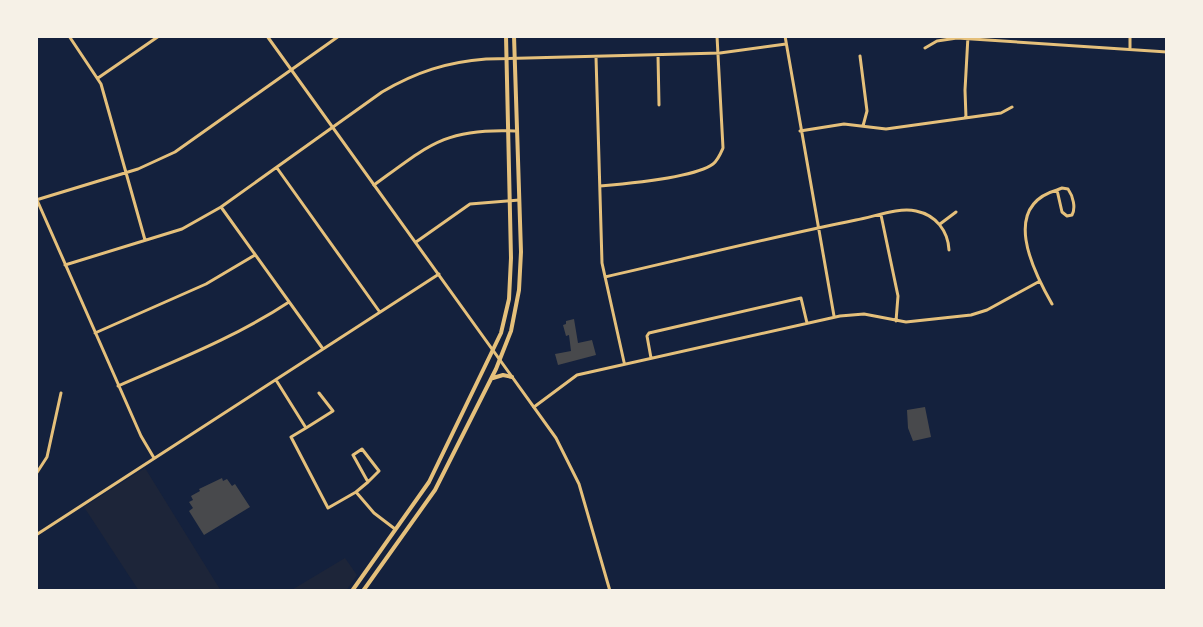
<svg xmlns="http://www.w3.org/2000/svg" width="1203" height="627" font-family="Ubuntu,sans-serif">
<rect width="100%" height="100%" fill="#14213d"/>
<path fill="#1d2539" d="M 145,468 L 221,591 L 139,591 L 84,507 Z
M 345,558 L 357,575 L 346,591 L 290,591 Z"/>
<path fill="#48494c" d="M 574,319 L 578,343 L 592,340 L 596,355 L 558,365 L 555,354 L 571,351 L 569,335 L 566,336 L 563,325 L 566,324 L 566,321 Z
M 925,407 L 931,437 L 913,441 L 908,428 L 907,410 Z
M 222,478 L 223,481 L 227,479 L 232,486 L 235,484 L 250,507 L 204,535 L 189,511 L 193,508 L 189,502 L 193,500 L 191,496 L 200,491 L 199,489 Z"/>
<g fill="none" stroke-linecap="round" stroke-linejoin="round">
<path stroke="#e5c07b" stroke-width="3" d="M 69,36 L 101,84 L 145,240
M 785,36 L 834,316
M 925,48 L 937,41 L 957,38 L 1167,52
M 1130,48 L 1130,36
M 658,55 L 659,105
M 860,56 L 867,111 L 863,126
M 596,57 L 602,263 L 624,362
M 98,78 L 159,36
M 966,118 L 965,90 L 968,36
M 800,131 L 844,124 L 886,129 L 1001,113 L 1012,107
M 277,168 L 379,311
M 374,185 C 429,145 445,128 515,131
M 600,186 C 624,184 694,178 713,164 C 718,160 720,155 723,148 L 717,36
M 1062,188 L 1068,189 C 1073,196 1076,208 1072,215 L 1067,216 L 1062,212 L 1057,190 Z
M 36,200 L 138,169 L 175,152 L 339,36
M 37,200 L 141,436 L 154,458
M 221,207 L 323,349
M 881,215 L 898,296 L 896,321
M 940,224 L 956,212
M 416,242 L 470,204 L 519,200
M 65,265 L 182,229 L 221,207 L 382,92 C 416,72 447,62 486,59 L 720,53 L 786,44
M 605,277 C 688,258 772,237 856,220 C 874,217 898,207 916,211 C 936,215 948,231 949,250
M 1052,304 C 1032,269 1001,206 1057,190
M 95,333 L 206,284 L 255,255
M 651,358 L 647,336 L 649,333 L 801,298 L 807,323
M 276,380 L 306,428 L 291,437 L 328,508 L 356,492 L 374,513 L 395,529
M 118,386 C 177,360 236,337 289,302
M 534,407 L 577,375 L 840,316 L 864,314 L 906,322 L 971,315 L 987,310 L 1040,281
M 306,428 L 333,411 L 319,393
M 362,449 L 379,471 L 368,482 L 353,455 Z
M 36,474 L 47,457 L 61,393
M 356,492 L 368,482
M 36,535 L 439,274"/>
<path stroke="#e5c07b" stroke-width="3" d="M 267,36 L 556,438 L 579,484 L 610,591"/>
<path stroke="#e5c07b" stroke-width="4" d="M 493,378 L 503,375 L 512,377
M 352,591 L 429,482 L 501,333 L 509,299 L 511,258 L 506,36
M 363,591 L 435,490 L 496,369 L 511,331 L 519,290 L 521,252 L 514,36"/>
</g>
<rect width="1203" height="627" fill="none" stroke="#f6f1e7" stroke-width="76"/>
</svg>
